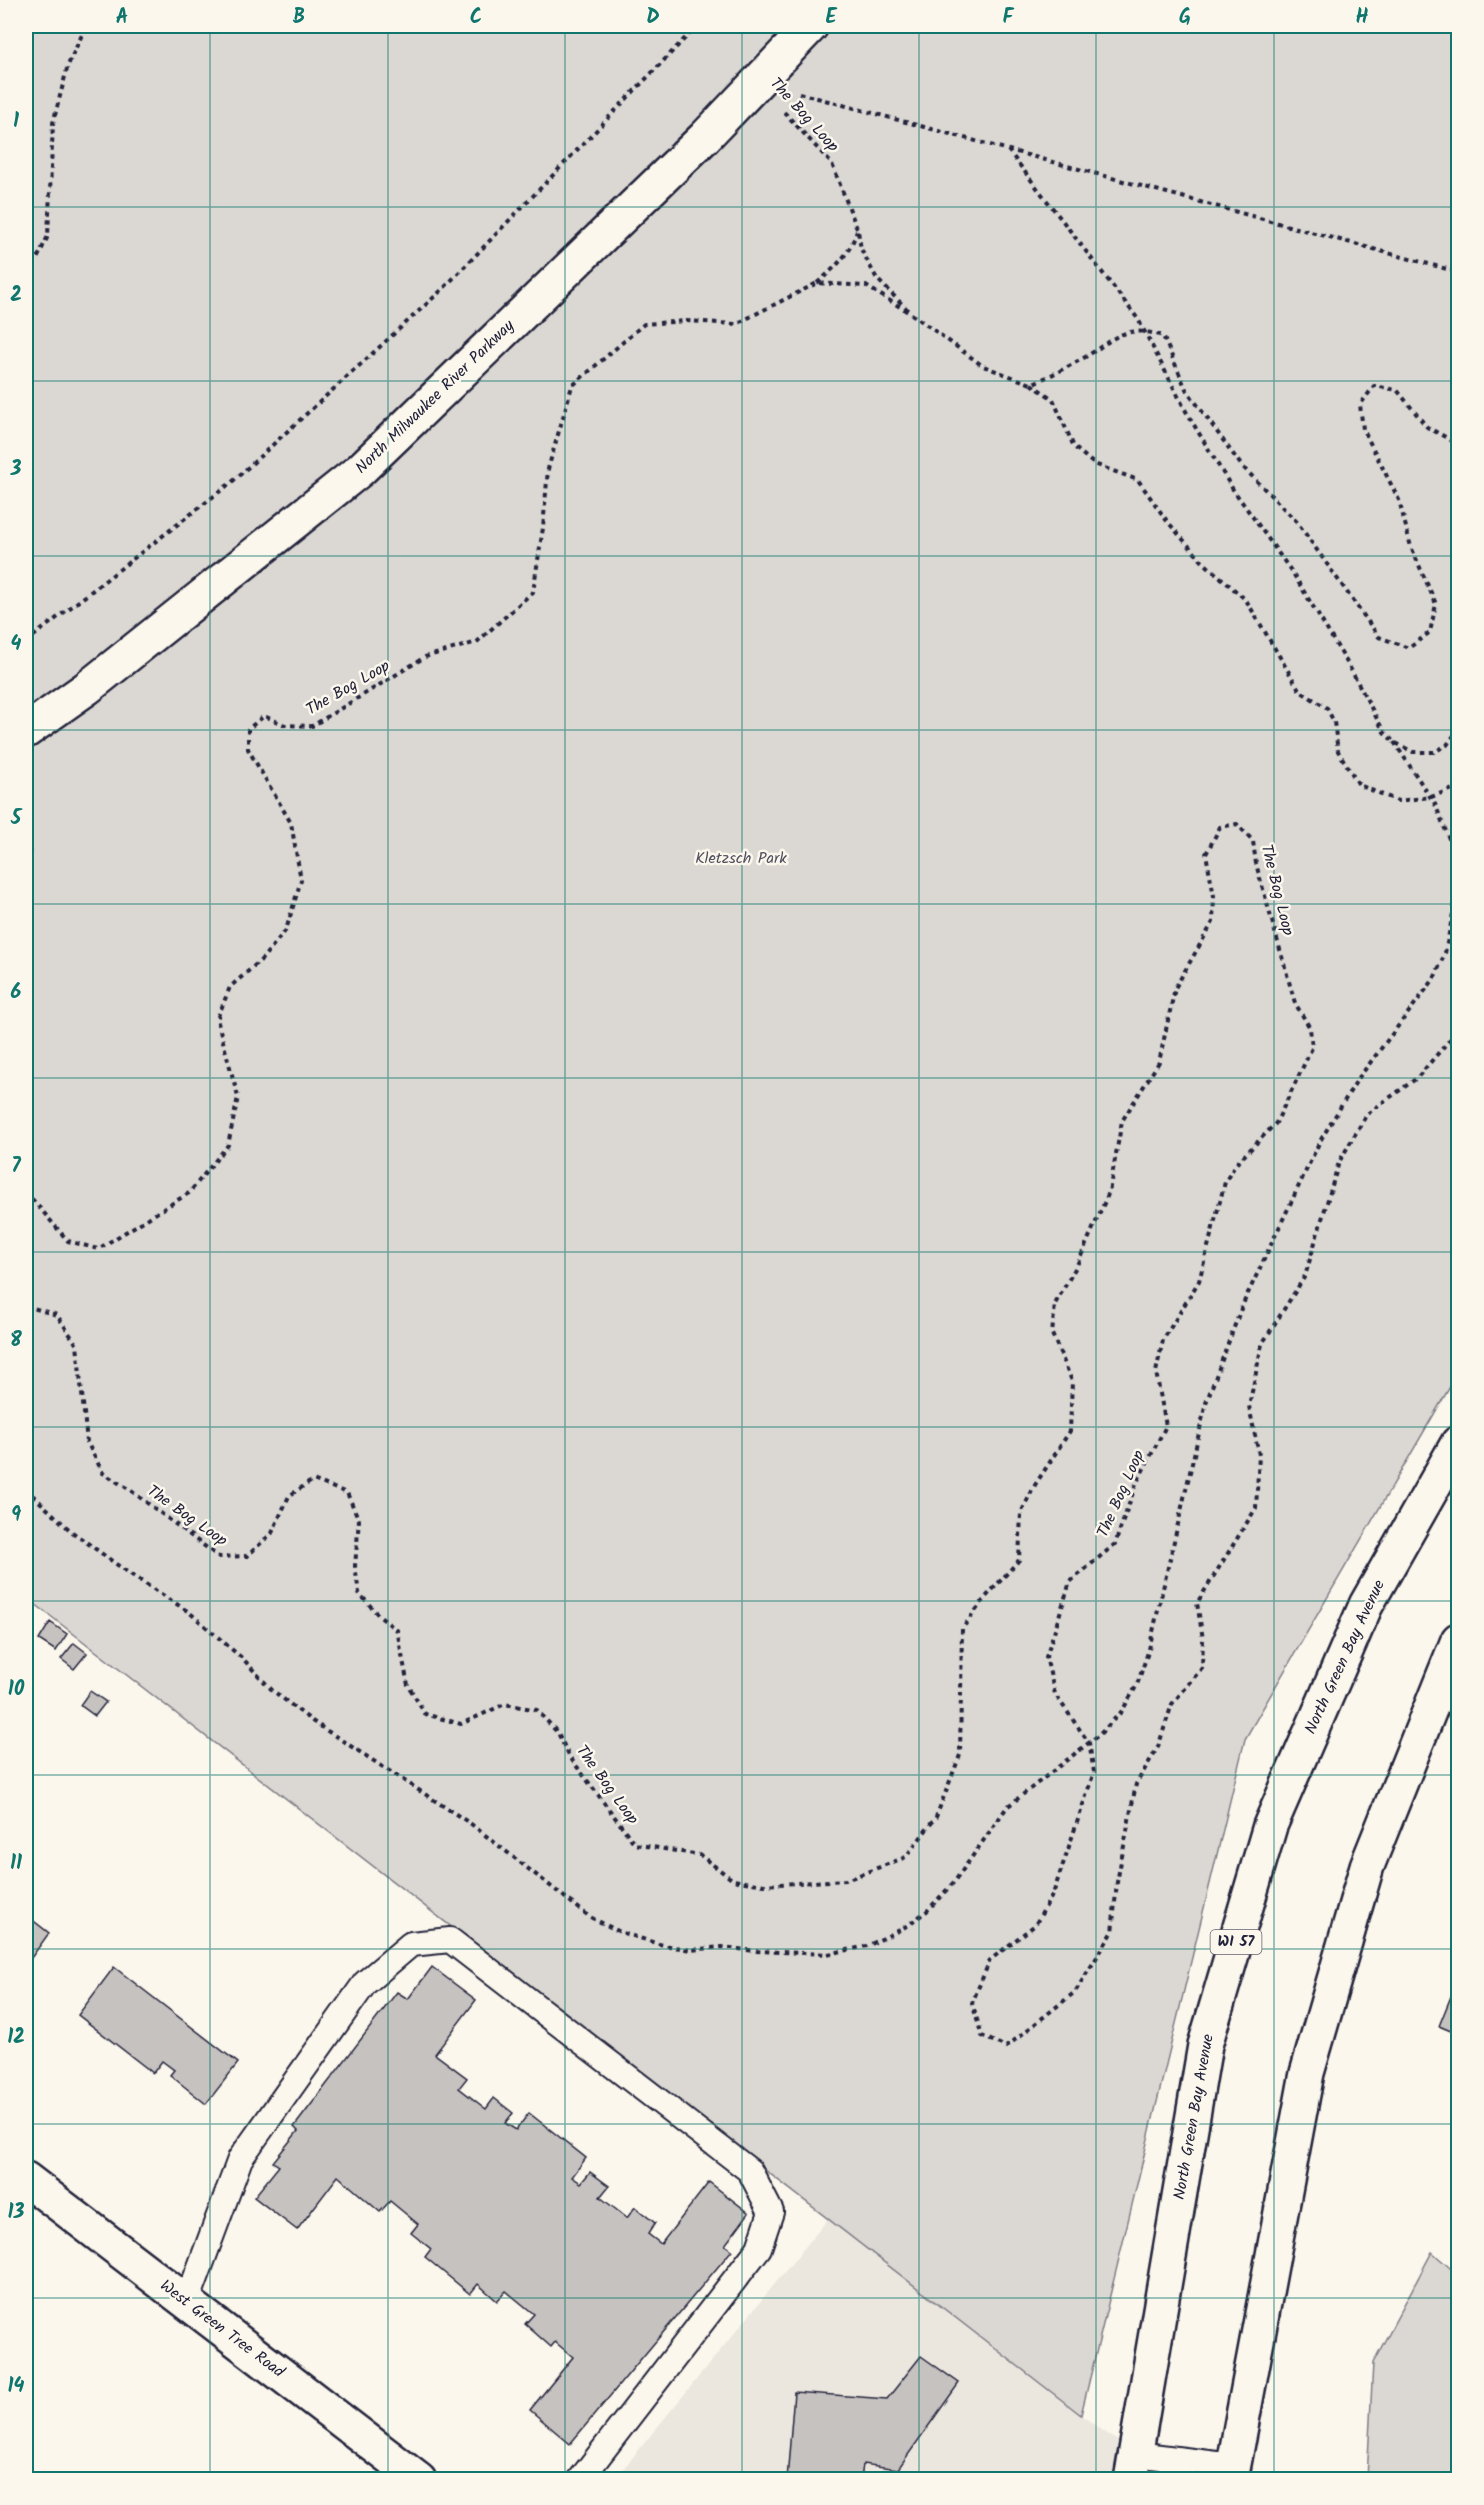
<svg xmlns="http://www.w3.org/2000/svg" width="1484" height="2505" font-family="Kalam,sans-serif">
<rect width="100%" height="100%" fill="#fbf7ec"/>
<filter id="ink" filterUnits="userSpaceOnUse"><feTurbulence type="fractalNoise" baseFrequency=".0167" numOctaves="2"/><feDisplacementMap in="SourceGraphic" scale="12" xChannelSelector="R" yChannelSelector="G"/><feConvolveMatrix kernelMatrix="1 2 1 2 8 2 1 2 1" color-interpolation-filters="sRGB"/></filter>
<g filter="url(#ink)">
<path fill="#ebe7df" d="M 828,2219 L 1081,2415 L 1136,2454 L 1131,2479 L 614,2480 Z
M 1233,2466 L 1260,2473 L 1354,2479 L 1231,2480 Z"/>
<path fill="#dbd8d3" stroke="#7e7d87" stroke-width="1.5" d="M 26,26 L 1458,26 L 1458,1373 L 1245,1739 L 1081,2415 L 26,1597 Z
M 1432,2252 L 1458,2275 L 1458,2479 L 1367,2479 L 1373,2363 Z"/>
<path fill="#c6c2c0" stroke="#22223b" stroke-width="1.5" d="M 50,1622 L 67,1634 L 56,1651 L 39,1640 Z
M 74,1643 L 87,1653 L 74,1669 L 61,1659 Z
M 90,1691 L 106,1702 L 95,1716 L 80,1705 Z
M 26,1915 L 49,1933 L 26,1965 Z
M 114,1967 L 238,2063 L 206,2104 L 170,2075 L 174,2070 L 162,2061 L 153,2073 L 78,2015 Z
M 432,1967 L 476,2000 L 435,2054 L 467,2078 L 459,2088 L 486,2109 L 494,2098 L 513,2113 L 505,2123 L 516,2130 L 529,2113 L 586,2158 L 572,2177 L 581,2183 L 590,2172 L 609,2186 L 600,2197 L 627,2218 L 635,2207 L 655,2223 L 648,2234 L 661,2244 L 709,2182 L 749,2213 L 725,2245 L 732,2250 L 570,2444 L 530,2410 L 573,2357 L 555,2342 L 551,2347 L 525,2324 L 534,2314 L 506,2291 L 497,2301 L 478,2284 L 470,2294 L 425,2257 L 431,2249 L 411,2233 L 418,2224 L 390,2201 L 380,2212 L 338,2176 L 297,2230 L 254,2197 L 279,2166 L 273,2162 L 298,2131 L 294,2127 L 397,1992 L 408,1999 Z
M 1458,1979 L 1458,2034 L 1439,2026 Z
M 921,2356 L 959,2383 L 898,2469 L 863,2464 L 861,2480 L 787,2480 L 794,2392 L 887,2399 Z"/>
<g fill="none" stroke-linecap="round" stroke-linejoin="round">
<defs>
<path id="lane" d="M 187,2302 L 240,2159 L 365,1983 L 411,1944 L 450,1940 L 750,2171 L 771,2212 L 759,2248 L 580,2480
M 1136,2454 L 1233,2466"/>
<path id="street" d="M 26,731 L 87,688 L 360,470 L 705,137 L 811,26"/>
<path id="secondary" d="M 26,2179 L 419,2480"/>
<path id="primary" d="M 1131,2480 L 1205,2045 L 1270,1826 L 1366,1605 L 1458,1443
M 1231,2480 L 1307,2073 L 1367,1866 L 1458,1640"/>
</defs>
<use href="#lane" stroke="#22223b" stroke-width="28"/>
<use href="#street" stroke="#22223b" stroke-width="38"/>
<use href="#secondary" stroke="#22223b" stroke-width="38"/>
<use href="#primary" stroke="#22223b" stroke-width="38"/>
<path stroke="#22223b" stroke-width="4" stroke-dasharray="4.5 4.5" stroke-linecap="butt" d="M 799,93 L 1458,272
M 784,112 L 832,164 L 858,231 L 861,249 L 877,279 L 908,310
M 1008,150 L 1138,319 L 1188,415 L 1232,488 L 1294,575 L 1349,666 L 1384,732 L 1394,742 L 1413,752 L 1434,752 L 1447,745 L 1458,730
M 26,271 L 38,257 L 48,236 L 53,123 L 68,65 L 86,26
M 817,283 C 836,267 849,255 857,231
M 1031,384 L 1053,399 L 1074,447 L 1094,464 L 1138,480 L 1167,521 L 1202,561 L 1246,600 L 1300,691 L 1327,708 L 1334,722 L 1338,751 L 1359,785 L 1398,801 L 1431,797 L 1458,787
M 1458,611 L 1455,639 L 1458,767
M 26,642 L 232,482 L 444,288 L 697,26
M 1394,742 L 1435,804 L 1458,861
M 26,796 L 30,848 L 26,867
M 26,1192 L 68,1241 L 98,1249 L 189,1193 L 228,1145 L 238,1097 L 217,1019 L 230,987 L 261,960 L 286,930 L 301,880 L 291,823 L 248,749 L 248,729 L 264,716 L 285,725 L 312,726 L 425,657 L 477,642 L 533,592 L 543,528 L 548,469 L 572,386 L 644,324 L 686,321 L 736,324 L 817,283 L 866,286 L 913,315 L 983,366 L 1031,384 C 1047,377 1063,370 1078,361 C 1112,343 1120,322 1163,336 L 1186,389 L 1241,465 L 1297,522 L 1379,637 L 1409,648 L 1430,632 L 1436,604 L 1411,547 L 1399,500 L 1363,429 L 1360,405 L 1374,386 L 1397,390 L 1427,427 L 1458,444
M 26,1306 L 57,1315 L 77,1345 L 87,1442 L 103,1473 L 130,1490 L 219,1557 L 247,1556 L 272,1533 L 289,1496 L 313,1480 L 347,1493 L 359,1520 L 355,1566 L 359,1593 L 380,1617 L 397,1630 L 408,1685 L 425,1714 L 461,1724 L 505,1704 L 537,1710 L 558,1733 L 569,1756 L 635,1844 L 700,1855 L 733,1880 L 764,1885 L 846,1880 L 906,1857 L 936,1817 L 960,1755 L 962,1629 L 985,1598 L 1019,1560 L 1021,1513 L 1035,1485 L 1070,1431 L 1072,1381 L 1052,1334 L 1055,1304 L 1077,1265 L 1109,1192 L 1122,1121 L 1159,1062 L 1175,988 L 1213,922 L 1214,896 L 1206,854 L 1220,827 L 1237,824 L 1253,841 L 1256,864 L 1295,1003 L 1310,1028 L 1312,1048 L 1276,1123 L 1236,1164 L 1225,1182 L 1199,1281 L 1163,1340 L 1156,1372 L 1166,1426 L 1136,1484 L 1115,1544 L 1070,1582 L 1046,1657 L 1055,1694 L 1089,1743 L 1094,1772 L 1053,1894 L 1035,1925 L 990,1960 L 972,2003 L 982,2036 L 1006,2047 L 1075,1992 L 1112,1933 L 1117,1882 L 1136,1784 L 1158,1747 L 1172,1704 L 1202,1668 L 1203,1639 L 1197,1603 L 1256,1508 L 1259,1455 L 1249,1406 L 1262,1344 L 1305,1276 L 1339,1162 L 1367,1114 L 1417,1078 L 1458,1030
M 26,1489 L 71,1531 L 127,1572 L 189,1612 L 243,1659 L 272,1690 L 312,1721 L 471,1824 L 590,1917 L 620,1932 L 659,1944 L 690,1950 L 722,1947 L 756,1951 L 828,1954 L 867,1946 L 902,1929 L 927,1911 L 955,1881 L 1007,1807 L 1100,1734 L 1122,1711 L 1137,1685 L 1149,1649 L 1206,1403 L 1242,1306 L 1320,1141 L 1357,1080 L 1434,979 L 1445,953 L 1458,889"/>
<use href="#lane" stroke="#fbf7ec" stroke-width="24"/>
<use href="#street" stroke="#fbf7ec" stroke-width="33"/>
<use href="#secondary" stroke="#fbf7ec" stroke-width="33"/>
<use href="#primary" stroke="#fbf7ec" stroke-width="33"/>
</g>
</g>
<path fill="none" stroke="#0f766e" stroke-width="1.5" stroke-opacity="0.55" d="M 210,26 L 210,2480M 388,26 L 388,2480M 565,26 L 565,2480M 742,26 L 742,2480M 919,26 L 919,2480M 1096,26 L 1096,2480M 1274,26 L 1274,2480M 26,207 L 1458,207M 26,381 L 1458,381M 26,556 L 1458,556M 26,730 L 1458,730M 26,904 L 1458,904M 26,1078 L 1458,1078M 26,1252 L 1458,1252M 26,1427 L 1458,1427M 26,1601 L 1458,1601M 26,1775 L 1458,1775M 26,1949 L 1458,1949M 26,2124 L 1458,2124M 26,2298 L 1458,2298"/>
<g text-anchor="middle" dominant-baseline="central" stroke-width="5" stroke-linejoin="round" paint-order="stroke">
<rect fill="#fbf7ec" stroke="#636270" stroke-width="1.5" x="1210.5" y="1930" width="51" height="24" rx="4.5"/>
<g font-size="15" font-weight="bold" fill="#22223b">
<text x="1236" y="1942">WI 57</text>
</g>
<g font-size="16" fill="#22223b" stroke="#fbf7ec">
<text transform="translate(804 115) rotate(48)">The Bog Loop</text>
<text transform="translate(435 397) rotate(-44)">North Milwaukee River Parkway</text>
<text transform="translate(348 688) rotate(-30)">The Bog Loop</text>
<text transform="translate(1277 890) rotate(76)">The Bog Loop</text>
<text transform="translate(1121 1494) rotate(-66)">The Bog Loop</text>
<text transform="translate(187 1516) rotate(35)">The Bog Loop</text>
<text transform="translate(1345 1657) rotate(-65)">North Green Bay Avenue</text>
<text transform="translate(607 1785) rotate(54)">The Bog Loop</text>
<text transform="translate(1194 2117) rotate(-80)">North Green Bay Avenue</text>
<text transform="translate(222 2329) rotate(37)">West Green Tree Road</text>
</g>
<g font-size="16" fill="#505061" stroke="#fbf7ec">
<text x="741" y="858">Kletzsch Park</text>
</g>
</g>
<rect width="1484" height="2505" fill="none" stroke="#fbf7ec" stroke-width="66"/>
<rect x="33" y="33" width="1418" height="2439" fill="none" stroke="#0f766e" stroke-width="2"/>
<g font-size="20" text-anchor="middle" font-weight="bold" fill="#0f766e">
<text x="122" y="23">A</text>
<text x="299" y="23">B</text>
<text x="476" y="23">C</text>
<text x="653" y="23">D</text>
<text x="831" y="23">E</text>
<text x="1008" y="23">F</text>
<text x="1185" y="23">G</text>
<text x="1362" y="23">H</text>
<text x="16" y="127">1</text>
<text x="16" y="301">2</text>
<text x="16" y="475">3</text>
<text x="16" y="650">4</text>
<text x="16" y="824">5</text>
<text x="16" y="998">6</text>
<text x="16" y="1172">7</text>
<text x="16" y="1346">8</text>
<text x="16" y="1521">9</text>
<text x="16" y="1695">10</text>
<text x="16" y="1869">11</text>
<text x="16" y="2043">12</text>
<text x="16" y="2218">13</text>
<text x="16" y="2392">14</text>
</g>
</svg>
